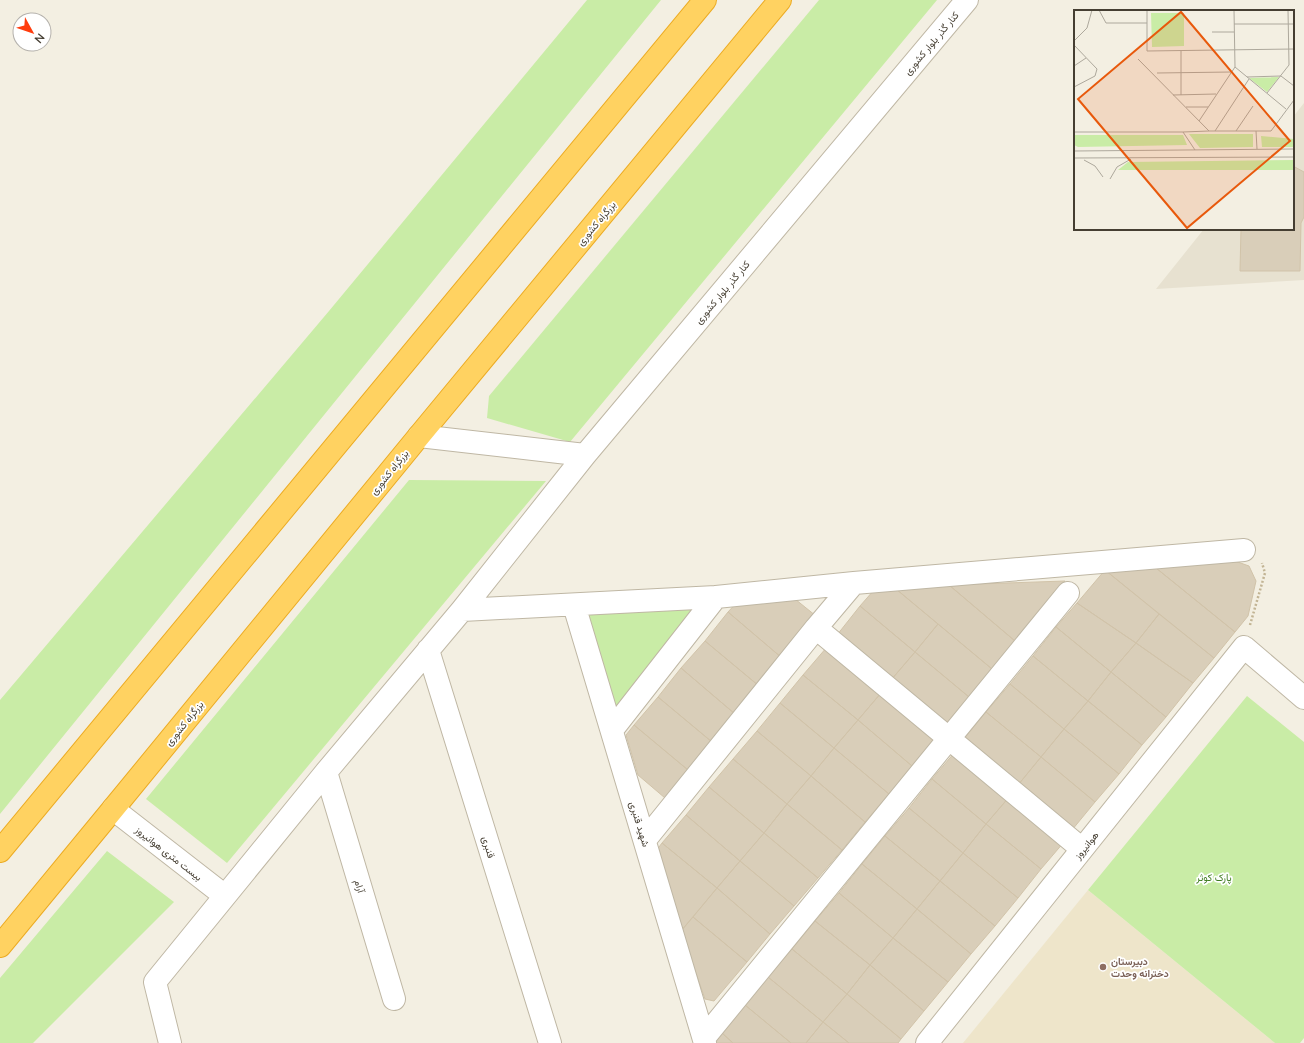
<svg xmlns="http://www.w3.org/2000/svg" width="1304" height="1043" font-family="Lato,Vazirmatn,sans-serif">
<rect width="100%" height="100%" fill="#f3efe2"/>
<path fill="#e7e1d0" d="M 1304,103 L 1304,280 L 1156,289 L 1204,229 L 1293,229 L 1293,117 Z"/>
<path fill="#eee5ca" d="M 1088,890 L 1275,1043 L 963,1043 Z"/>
<path fill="#c9eca6" d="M 587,0 L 661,0 L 0,814 L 0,700 L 329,311 Z
M 819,0 L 937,0 L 570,442 L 487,418 L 489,396 Z
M 409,480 L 546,481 L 227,863 L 146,799 Z
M 697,608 L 614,712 L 588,615 Z
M 1247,696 L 1304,742 L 1304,1038 L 1300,1043 L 1275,1043 L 1088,890 Z
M 107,851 L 174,902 L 33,1043 L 0,1043 L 0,978 Z"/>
<path fill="#d9ceb9" stroke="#d1c3a9" d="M 1293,166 L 1304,172 L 1304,217 L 1301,223 L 1300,271 L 1240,271 L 1241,229 L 1293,229 Z
M 1232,560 L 1249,566 L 1256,581 L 1248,616 L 1235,632 L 1156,568 Z
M 1156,568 L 1235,632 L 1214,658 L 1105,570 Z
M 1105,570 L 1159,614 L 1136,643 L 1077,603 Z
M 1065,581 L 1015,641 L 949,585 Z
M 949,585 L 1015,641 L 992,669 L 896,589 Z
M 896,589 L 938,624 L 915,652 L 860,606 L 874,590 Z
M 795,599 L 816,616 L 782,658 L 728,612 L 739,600 Z
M 1077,603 L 1136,643 L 1111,672 L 1056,627 Z
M 860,606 L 915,652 L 891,680 L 837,635 Z
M 728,612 L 782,658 L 759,686 L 705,641 Z
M 1159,614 L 1214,658 L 1193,683 L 1136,643 Z
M 938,624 L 992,669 L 969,697 L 915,652 Z
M 1056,627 L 1111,672 L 1088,701 L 1033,656 Z
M 705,641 L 759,686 L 735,714 L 681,668 Z
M 1136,643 L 1193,683 L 1166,717 L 1111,672 Z
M 827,647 L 881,693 L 858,720 L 803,675 Z
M 915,652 L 969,697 L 945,725 L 891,680 Z
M 1033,656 L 1088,701 L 1064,729 L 1010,684 Z
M 681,668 L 735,714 L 712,742 L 658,697 Z
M 1111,672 L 1166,717 L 1142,745 L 1088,701 Z
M 803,675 L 858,720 L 834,748 L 780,703 Z
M 1010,684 L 1064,729 L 1041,757 L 986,712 Z
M 881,693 L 935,738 L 912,766 L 858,720 Z
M 658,697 L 712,742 L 688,770 L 634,725 Z
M 1088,701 L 1142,745 L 1119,774 L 1064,729 Z
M 780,703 L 834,748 L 811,776 L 757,731 Z
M 986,712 L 1041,757 L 1018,785 L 963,740 Z
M 858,720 L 912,766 L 889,794 L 834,748 Z
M 634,725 L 688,770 L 665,798 L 638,775 L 626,735 Z
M 1064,729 L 1119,774 L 1095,802 L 1041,757 Z
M 757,731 L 811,776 L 787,804 L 733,759 Z
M 834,748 L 889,794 L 865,822 L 811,776 Z
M 955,752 L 1010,796 L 986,824 L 932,779 Z
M 1041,757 L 1095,802 L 1072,830 L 1018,785 Z
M 733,759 L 787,804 L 764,833 L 709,787 Z
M 811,776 L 865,822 L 842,850 L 787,804 Z
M 932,779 L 986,824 L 963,853 L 909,808 Z
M 709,787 L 764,833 L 740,861 L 686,815 Z
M 1010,796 L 1064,842 L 1041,869 L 986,824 Z
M 787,804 L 842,850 L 818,878 L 764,833 Z
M 909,808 L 963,853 L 940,881 L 885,836 Z
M 686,815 L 740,861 L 717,888 L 662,843 Z
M 986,824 L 1041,869 L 1018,898 L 963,853 Z
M 764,833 L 818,878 L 794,906 L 740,861 Z
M 885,836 L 940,881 L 917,909 L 862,864 Z
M 662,843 L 717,888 L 681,931 L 656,851 Z
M 963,853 L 1018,898 L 995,926 L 940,881 Z
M 740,861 L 794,906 L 770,934 L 717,888 Z
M 862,864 L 917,909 L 893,938 L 839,893 Z
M 940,881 L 995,926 L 971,954 L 917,909 Z
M 717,888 L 770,934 L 747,962 L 693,917 Z
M 839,893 L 893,938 L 870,965 L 815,921 Z
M 917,909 L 971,954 L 948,982 L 893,938 Z
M 693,917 L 747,962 L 714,1001 L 705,999 L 681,931 Z
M 815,921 L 870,965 L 847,994 L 792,949 Z
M 893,938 L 948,982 L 924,1011 L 870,965 Z
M 792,949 L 847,994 L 823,1022 L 768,977 Z
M 870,965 L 924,1011 L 901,1039 L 847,994 Z
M 768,977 L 823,1022 L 806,1043 L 791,1043 L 745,1005 Z
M 847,994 L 901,1039 L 898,1043 L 849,1043 L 823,1022 Z
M 745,1005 L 791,1043 L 733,1043 L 722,1033 Z
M 823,1022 L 849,1043 L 806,1043 Z
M 722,1033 L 733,1043 L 714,1043 Z"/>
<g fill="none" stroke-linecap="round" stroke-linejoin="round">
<defs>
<path id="minor" d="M 419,436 L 585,455 L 967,0
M 574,605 L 705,1043
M 462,610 L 585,455
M 816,628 L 1082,849
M 428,650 L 550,1043
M 612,730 L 716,597
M 326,772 L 394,999
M 113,809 L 225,896
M 645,840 L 816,628 L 854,583
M 704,1038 L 1068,593
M 170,1043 L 155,982 L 326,772 L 462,610 L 716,597 L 854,583 L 1244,550
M 927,1043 L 1244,647 L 1304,698"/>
<path id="highway" d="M 0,851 L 705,0
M 0,946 L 113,809 L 419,436 L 780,0"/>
</defs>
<use href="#minor" stroke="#bfb7a4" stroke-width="24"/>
<use href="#highway" stroke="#ecab23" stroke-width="24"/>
<path stroke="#c2b494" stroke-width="2.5" stroke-dasharray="2 2" stroke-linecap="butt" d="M 1250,625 L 1265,573 L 1262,563"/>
<use href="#minor" stroke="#fff" stroke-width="22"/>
<use href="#highway" stroke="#ffd261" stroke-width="22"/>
</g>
<circle fill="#8d6e63" stroke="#fff" stroke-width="1.5" cx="1103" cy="967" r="4"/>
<g text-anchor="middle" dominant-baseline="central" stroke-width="3.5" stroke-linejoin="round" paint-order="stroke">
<g font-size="10" fill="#453e32" stroke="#fff">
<text transform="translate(931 43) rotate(-50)">کنار گذر بلوار کشوری</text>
<text transform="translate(596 223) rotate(-50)">بزرگراه کشوری</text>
<text transform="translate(722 292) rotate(-50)">کنار گذر بلوار کشوری</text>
<text transform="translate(389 472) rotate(-51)">بزرگراه کشوری</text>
<text transform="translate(184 723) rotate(-51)">بزرگراه کشوری</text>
<text transform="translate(640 824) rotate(73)">شهید قنبری</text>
<text transform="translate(1086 845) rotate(-51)">هوانیروز</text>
<text transform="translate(489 847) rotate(73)">قنبری</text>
<text transform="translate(169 853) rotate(38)">بیست متری هوانیروز</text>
<text transform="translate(360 886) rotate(73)">آرام</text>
</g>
<g font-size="10" fill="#3f7b21" stroke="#fff">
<text x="1214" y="877">پارک کوثر</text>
</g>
<g font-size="10" font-weight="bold" fill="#785e54" stroke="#fff" text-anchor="start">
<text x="1111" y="961">دبیرستان<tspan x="1111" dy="12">دخترانه وحدت</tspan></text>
</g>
</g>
<g transform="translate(1074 10)">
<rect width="220" height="220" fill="#f3efe2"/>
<path d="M 77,3 L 110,3 L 110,36 L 78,37 ZM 205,67 L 193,82 L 175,68 ZM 115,124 L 179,124 L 179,137 L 126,138 ZM 0,125 L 109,125 L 113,135 L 4,137 L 0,135 ZM 187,126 L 220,129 L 220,137 L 188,137 ZM 220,150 L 220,160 L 44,160 L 54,152 Z" fill="#c9eca6"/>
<path fill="none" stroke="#ada89c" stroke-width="1" d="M 25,0 L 32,13 L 73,13M 73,0 L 73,41 L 220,39M 107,0 L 137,0M 160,14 L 220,14M 138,22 L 160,22M 0,31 L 13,18 L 18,0M 0,35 L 23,59 L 21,66 L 0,77M 107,40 L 107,85M 64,49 L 135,121 L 197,121 L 220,90M 0,56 L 12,48M 161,57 L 212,99M 83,63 L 157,62M 173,67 L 207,66 L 220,76M 193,83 L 215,55 L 214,0M 99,85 L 142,84M 112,97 L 134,97M 125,111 L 161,57 L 160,0M 141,121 L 175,69M 162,121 L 179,96M 182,121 L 183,139M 0,122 L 109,122 L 121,140M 109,122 L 135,121M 0,141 L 220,139M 0,148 L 220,147M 10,150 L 21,156 L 29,167M 36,169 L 43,157 L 57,149"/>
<path fill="#e8590c" fill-opacity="0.15" stroke="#e8590c" stroke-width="2" d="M 107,2 L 216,131 L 113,218 L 4,89 Z"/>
<rect width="220" height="220" fill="none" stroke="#453e32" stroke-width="2"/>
</g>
<g transform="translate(32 32) rotate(130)"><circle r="19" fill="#ffffff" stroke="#b5b2ad"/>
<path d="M0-3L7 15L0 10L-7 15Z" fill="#ff3c0d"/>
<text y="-6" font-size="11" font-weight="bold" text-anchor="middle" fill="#453e32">N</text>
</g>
</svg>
